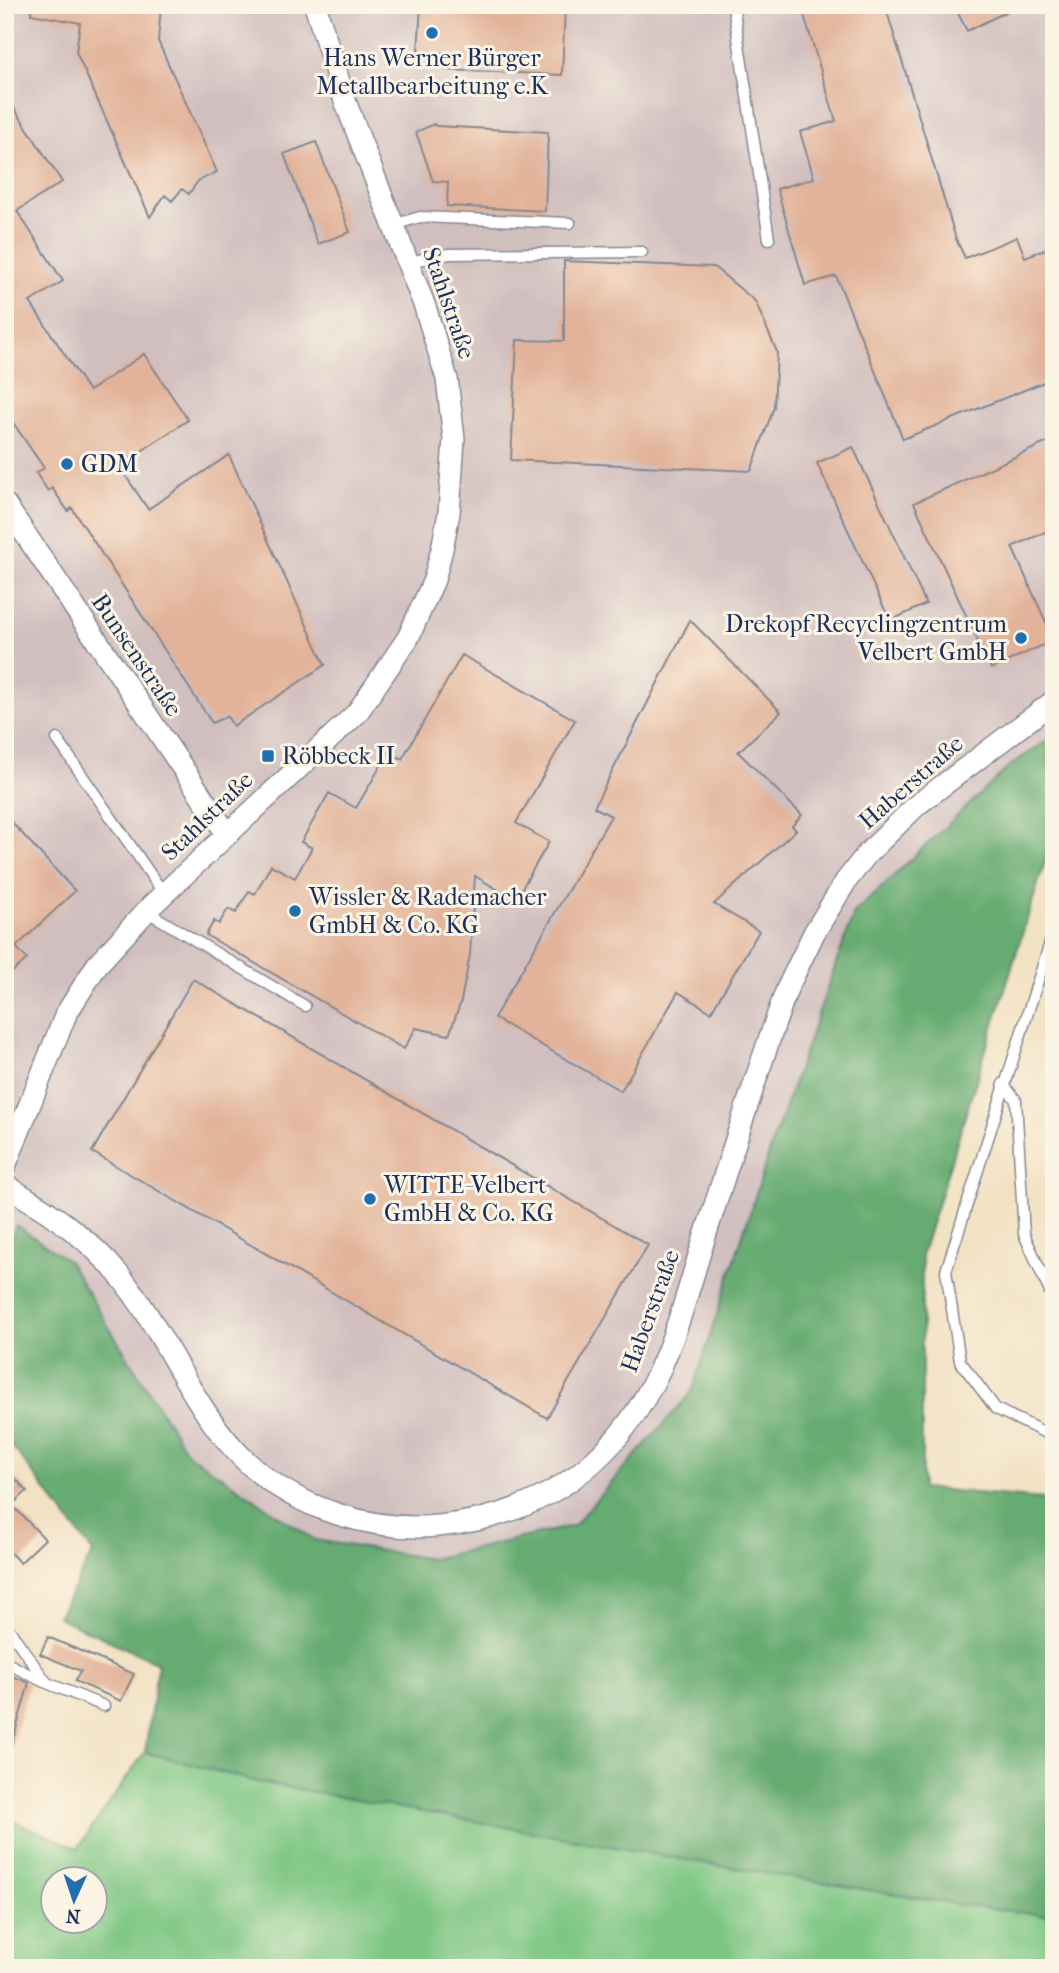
<svg xmlns="http://www.w3.org/2000/svg" width="1059" height="1973" font-family="'IM FELL French Canon',serif">
<rect width="100%" height="100%" fill="#fcf5e5"/>
<filter id="ink" filterUnits="userSpaceOnUse"><feTurbulence type="fractalNoise" baseFrequency=".0143" numOctaves="2"/><feDisplacementMap in="SourceGraphic" scale="14" xChannelSelector="R" yChannelSelector="G"/><feConvolveMatrix kernelMatrix="1 2 1 2 8 2 1 2 1" color-interpolation-filters="sRGB"/></filter>
<filter id="wash" filterUnits="userSpaceOnUse"><feTurbulence type="fractalNoise" baseFrequency=".00686" numOctaves="4" result="noise"/><feDisplacementMap in="SourceGraphic" scale="28" xChannelSelector="R" yChannelSelector="G"/><feGaussianBlur stdDeviation="1.57" result="paint"/><feColorMatrix in="noise" values="0 0 0 0 0 0 0 0 0 0 0 0 0 0 0 0 0 1.4 0 .05"/><feComposite in="paint" operator="in"/></filter>
<g filter="url(#wash)">
<rect width="100%" height="100%" fill="#f2e2c4"/>
<path fill="#d1bfbf" d="M 5,5 L 1054,5 L 1054,736 L 1011,765 L 854,913 L 774,1138 L 692,1392 L 573,1526 L 431,1559 L 315,1540 L 187,1453 L 68,1261 L 16,1225 L 5,1252 Z"/>
<path fill="#7dc683" stroke="#4c7a70" stroke-width="2" fill-rule="evenodd" d="M 145,1752 L 258,1782 L 692,1861 L 955,1904 L 1054,1916 L 1054,1968 L 5,1968 L 5,1818 L 78,1848 ZM 52,1878 L 94,1878 L 94,1920 L 52,1920 Z"/>
<path fill="#66ab71" stroke="#406d68" stroke-width="2" d="M 1054,736 L 1054,833 L 922,1253 L 922,1488 L 1054,1500 L 1054,1916 L 955,1904 L 692,1861 L 258,1782 L 145,1752 L 158,1663 L 58,1617 L 93,1552 L 5,1437 L 5,1252 L 16,1225 L 68,1261 L 187,1453 L 315,1540 L 431,1559 L 573,1526 L 692,1392 L 774,1138 L 854,913 L 1011,765 Z"/>
<g id="blocks">
<path fill="#e2b39a" d="M 32,5 L 161,5 L 158,41 L 217,172 L 198,181 L 189,194 L 182,189 L 172,201 L 165,195 L 150,217 L 76,52 L 80,23 L 31,14 Z
M 421,5 L 565,5 L 562,75 L 446,70 L 447,53 L 418,52 Z
M 801,5 L 885,5 L 956,239 L 965,258 L 1017,237 L 1025,257 L 1054,246 L 1054,378 L 903,439 L 836,276 L 805,285 L 777,189 L 814,178 L 800,132 L 836,121 Z
M 954,5 L 1020,5 L 967,31 Z
M 5,94 L 62,182 L 17,211 L 63,281 L 30,302 L 89,391 L 144,354 L 188,420 L 119,466 L 148,509 L 229,455 L 325,665 L 233,726 L 227,716 L 212,723 L 72,508 L 68,511 L 52,488 L 48,491 L 36,473 L 44,468 L 5,411 Z
M 434,124 L 436,126 L 548,132 L 545,211 L 447,206 L 448,182 L 433,181 L 416,132 Z
M 316,142 L 350,232 L 318,244 L 284,154 Z
M 564,261 L 714,267 L 755,301 L 777,352 L 774,407 L 751,471 L 511,460 L 517,340 L 564,341 Z
M 1054,439 L 1054,528 L 1012,547 L 1054,640 L 991,669 L 914,503 Z
M 853,447 L 926,604 L 890,621 L 817,463 Z
M 690,620 L 781,712 L 738,752 L 802,815 L 792,826 L 796,830 L 714,904 L 759,931 L 711,1012 L 678,992 L 621,1091 L 494,1018 L 611,816 L 594,807 Z
M 462,655 L 575,720 L 516,823 L 549,842 L 515,900 L 475,876 L 470,955 L 461,1001 L 449,1035 L 416,1028 L 404,1049 L 206,935 L 214,921 L 219,924 L 228,909 L 236,913 L 249,891 L 255,894 L 271,865 L 295,878 L 312,848 L 301,842 L 329,793 L 356,808 L 389,752 L 402,759 Z
M 5,815 L 75,891 L 16,947 L 27,959 L 5,979 Z
M 193,979 L 648,1245 L 547,1418 L 92,1152 Z
M 5,1468 L 27,1491 L 12,1505 L 45,1539 L 20,1563 L 5,1547 Z
M 48,1637 L 134,1674 L 121,1701 L 75,1681 L 81,1671 L 40,1654 Z
M 5,1673 L 29,1683 L 10,1750 L 5,1750 Z"/>
</g>
</g>
<g filter="url(#ink)">
<use href="#blocks" fill-opacity="0" stroke="#868891" stroke-width="2"/>
<g fill="none" stroke-linecap="round" stroke-linejoin="round">
<defs>
<path id="lane" d="M 733,5 L 769,239
M 393,225 L 420,217 L 570,223
M 408,262 L 449,254 L 642,252
M 57,739 L 164,894
M 146,911 L 305,1006
M 1054,930 L 946,1271 L 960,1361 L 996,1409 L 1054,1437
M 1003,1084 L 1016,1100 L 1024,1234 L 1054,1301
M 5,1624 L 47,1683 L 104,1706
M 5,1662 L 44,1682"/>
<path id="street" d="M 5,504 L 227,834
M 5,1166 L 66,1014 L 97,965 L 151,906 L 357,713 L 408,638 L 434,580 L 442,549 L 449,513 L 454,439 L 447,379 L 425,307 L 345,101 L 315,5
M 5,1185 C 48,1211 87,1236 119,1275 C 168,1334 192,1412 249,1464 C 298,1509 373,1532 438,1526 C 541,1516 616,1464 660,1369 C 680,1325 692,1276 707,1230 C 733,1150 758,1068 787,989 L 814,933 L 846,881 L 867,854 L 917,805 L 1054,701"/>
</defs>
<use href="#lane" stroke="#868891" stroke-width="13"/>
<use href="#street" stroke="#868891" stroke-width="24"/>
<use href="#lane" stroke="#fff" stroke-width="10"/>
<use href="#street" stroke="#fff" stroke-width="21"/>
</g>
</g>
<g fill="#1f6fb2" stroke="#fcf5e5" stroke-width="2.5">
<circle cx="432" cy="33" r="7"/>
<circle cx="67" cy="464" r="7"/>
<circle cx="1021" cy="638" r="7"/>
<rect x="261" y="749" width="14" height="14" rx="3.5"/>
<circle cx="295" cy="911" r="7"/>
<circle cx="370" cy="1199" r="7"/>
</g>
<g text-anchor="middle" dominant-baseline="central" stroke-width="6" stroke-linejoin="round" paint-order="stroke">
<g font-size="24" fill="#1b2f5e" stroke="#fcf5e5" text-anchor="start">
<text x="432" y="58" text-anchor="middle">Hans Werner Bürger<tspan x="432" dy="28">Metallbearbeitung e.K</tspan></text>
<text x="81" y="464">GDM</text>
<text x="1007" y="624" text-anchor="end">Drekopf Recyclingzentrum<tspan x="1007" dy="28">Velbert GmbH</tspan></text>
<text x="282" y="756">Röbbeck II</text>
<text x="309" y="897">Wissler &amp; Rademacher<tspan x="309" dy="28">GmbH &amp; Co. KG</tspan></text>
<text x="384" y="1185">WITTE-Velbert<tspan x="384" dy="28">GmbH &amp; Co. KG</tspan></text>
</g>
<g font-size="24" fill="#1b2f5e" stroke="#fcf5e5">
<text transform="translate(449 303) rotate(71)">Stahlstraße</text>
<text transform="translate(137 655) rotate(56)">Bunsenstraße</text>
<text transform="translate(911 782) rotate(-41)">Haberstraße</text>
<text transform="translate(207 816) rotate(-44)">Stahlstraße</text>
<text transform="translate(650 1311) rotate(-70)">Haberstraße</text>
</g>
</g>
<rect width="1059" height="1973" fill="none" stroke="#fcf5e5" stroke-width="28"/>
<g transform="translate(74 1900) rotate(183)"><circle r="33" fill="#fcf5e5" stroke="#a2a6af" stroke-width="2"/>
<path d="M0-5L12 26L0 18L-12 26Z" fill="#1f6fb2"/>
<text y="-10" font-size="19" font-weight="bold" text-anchor="middle" fill="#1b2f5e">N</text>
</g>
</svg>
